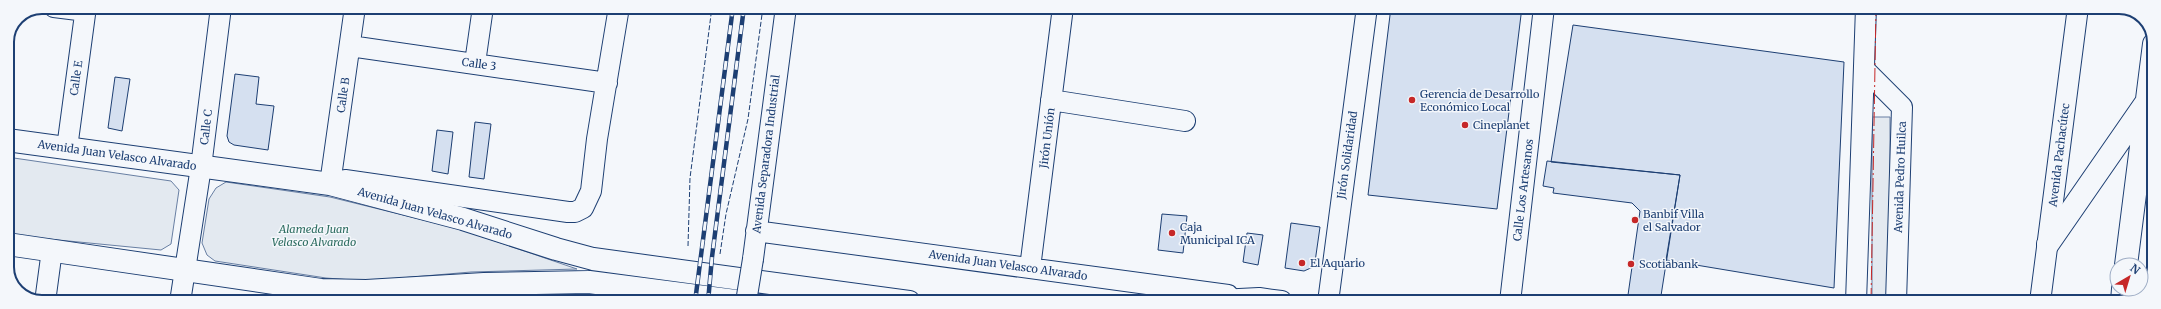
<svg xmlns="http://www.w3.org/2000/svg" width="2161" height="309" font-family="Merriweather,serif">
<rect width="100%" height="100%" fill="#f4f7fb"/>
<path fill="#e3e9f0" stroke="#687fa3" d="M 1872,117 L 1890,117 L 1890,302 L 1872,302 Z
M 7,157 L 171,181 L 179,190 L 171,244 L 161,250 L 7,235 Z
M 226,182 L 330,197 L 460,229 L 577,269 L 471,272 L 365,281 L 326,278 L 215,261 L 207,255 L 202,243 L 209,199 L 216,188 Z"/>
<path fill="#d5e0f0" stroke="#1d3f73" d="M 1391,7 L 1522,7 L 1497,209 L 1368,195 Z
M 1573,25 L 1844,62 L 1834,288 L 1666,260 L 1680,175 L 1551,162 Z
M 235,74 L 259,77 L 256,104 L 274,106 L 268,150 L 234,145 L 229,142 L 227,136 Z
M 115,77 L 130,79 L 122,131 L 108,128 Z
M 7,91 L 12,92 L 9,112 L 7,112 Z
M 475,122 L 491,124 L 484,179 L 469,177 Z
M 437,130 L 453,132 L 448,174 L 432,171 Z
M 1547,161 L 1680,175 L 1660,302 L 1627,302 L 1640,211 L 1632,203 L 1553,193 L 1554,188 L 1543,186 Z
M 1162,214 L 1187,216 L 1183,253 L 1158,250 Z
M 1291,223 L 1320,227 L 1315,262 L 1313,267 L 1304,271 L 1285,268 Z
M 1247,233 L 1263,235 L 1258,265 L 1243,262 Z
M 1923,299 L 1959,302 L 1922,302 Z"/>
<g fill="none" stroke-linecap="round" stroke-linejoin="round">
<defs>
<path id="minor" d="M 54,7 L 86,11
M 350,46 L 607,83
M 475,63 L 483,7
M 1864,69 L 1902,107 L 1896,302
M 1051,100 L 1185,121
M 67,148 L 86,7
M 345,180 L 568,212 L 575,212 L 583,208 L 591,191 L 597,139 L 619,7
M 330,184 L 355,7
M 756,231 L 1228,295
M 753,259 L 786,7
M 1030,268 L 1063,7
M 384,294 L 422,302
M 45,302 L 52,250
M 180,302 L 201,167 L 221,7
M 1328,302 L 1367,7
M 1510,302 L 1544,7
M 1856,302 L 1866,7
M 2040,302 L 2078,7"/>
<path id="major" d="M 7,140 L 330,184 L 463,219 L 556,249 L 593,259 L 909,302
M 7,244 L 321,290 L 366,291 L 484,284 L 589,282 L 743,302
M 2048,244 L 2145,104
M 2126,265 L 2154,44
M 2122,301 L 2123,289
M 1200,302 L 1259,299 L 1281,302"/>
</defs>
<use href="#minor" stroke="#1d3f73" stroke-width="22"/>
<use href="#major" stroke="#1d3f73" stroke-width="24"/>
<use href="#minor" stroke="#f4f7fb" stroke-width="20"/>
<use href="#major" stroke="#f4f7fb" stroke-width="22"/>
<defs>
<path id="rail" d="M 695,302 L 733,7
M 708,302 L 712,257 L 744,7"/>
</defs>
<use href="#rail" stroke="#1d3f73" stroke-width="4.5"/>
<use href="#rail" stroke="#f4f7fb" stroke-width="3" stroke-dasharray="9" stroke-linecap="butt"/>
<defs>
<path id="minor-bridge" d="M 746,302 L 753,259"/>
</defs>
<use href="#minor-bridge" stroke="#1d3f73" stroke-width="22" stroke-linecap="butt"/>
<use href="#minor-bridge" stroke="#f4f7fb" stroke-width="20"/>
<path stroke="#1d3f73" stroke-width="1" stroke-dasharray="5 2" stroke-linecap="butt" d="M 688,246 L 690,178 L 712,7
M 720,254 L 726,214 L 748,119 L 763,7"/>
<path stroke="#c62828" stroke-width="1" stroke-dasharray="14 3 2 3" stroke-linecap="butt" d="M 1871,302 L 1876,7"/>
</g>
<g fill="#c62828" stroke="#f4f7fb" stroke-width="1.5">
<circle cx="1412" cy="100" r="4"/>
<circle cx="1465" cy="125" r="4"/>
<circle cx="1635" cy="220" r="4"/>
<circle cx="1172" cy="233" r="4"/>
<circle cx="1302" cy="263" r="4"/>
<circle cx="1631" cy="264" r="4"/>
</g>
<g text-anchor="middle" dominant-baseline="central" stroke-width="3" stroke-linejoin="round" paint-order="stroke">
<g font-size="11" fill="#1d3f73" stroke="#f4f7fb">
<text transform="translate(479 64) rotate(8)">Calle 3</text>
<text transform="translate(76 78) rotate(-82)">Calle E</text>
<text transform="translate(343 95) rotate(-82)">Calle B</text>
<text transform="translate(206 127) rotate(-83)">Calle C</text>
<text transform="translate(1047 138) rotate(-83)">Jirón Unión</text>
<text transform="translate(766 154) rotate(-83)">Avenida Separadora Industrial</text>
<text transform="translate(117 155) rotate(8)">Avenida Juan Velasco Alvarado</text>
<text transform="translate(1347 155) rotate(-82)">Jirón Solidaridad</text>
<text transform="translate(2059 155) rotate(-83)">Avenida Pachacútec</text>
<text transform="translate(1900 177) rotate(-88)">Avenida Pedro Huilca</text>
<text transform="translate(1523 190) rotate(-83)">Calle Los Artesanos</text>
<text transform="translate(435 213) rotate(16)">Avenida Juan Velasco Alvarado</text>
<text transform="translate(1008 265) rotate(8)">Avenida Juan Velasco Alvarado</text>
</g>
<g font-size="11" fill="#1d3f73" stroke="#f4f7fb" text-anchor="start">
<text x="1420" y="94">Gerencia de Desarrollo<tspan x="1420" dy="13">Económico Local</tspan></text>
<text x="1473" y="125">Cineplanet</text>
<text x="1643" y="214">Banbif Villa<tspan x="1643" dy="13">el Salvador</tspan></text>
<text x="1180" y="227">Caja<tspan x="1180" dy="13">Municipal ICA</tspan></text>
<text x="1310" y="263">El Aquario</text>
<text x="1639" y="264">Scotiabank</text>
</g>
<g font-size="11" font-style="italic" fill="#2c6c60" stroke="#f4f7fb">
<text x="314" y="229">Alameda Juan<tspan x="314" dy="13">Velasco Alvarado</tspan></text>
</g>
</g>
<path d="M0 0H2161V309H0ZM42 14H2119A28 28 0 0 1 2147 42V267A28 28 0 0 1 2119 295H42A28 28 0 0 1 14 267V42A28 28 0 0 1 42 14Z" fill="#f4f7fb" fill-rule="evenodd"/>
<path fill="none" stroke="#1d3f73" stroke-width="2" d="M42 14H2119A28 28 0 0 1 2147 42V267A28 28 0 0 1 2119 295H42A28 28 0 0 1 14 267V42A28 28 0 0 1 42 14Z"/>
<g transform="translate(2129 277) rotate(38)"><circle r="19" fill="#f4f7fb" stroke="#9eadc5"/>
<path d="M0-3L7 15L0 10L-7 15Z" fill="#c62828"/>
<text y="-6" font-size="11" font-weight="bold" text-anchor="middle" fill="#1d3f73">N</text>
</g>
</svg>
